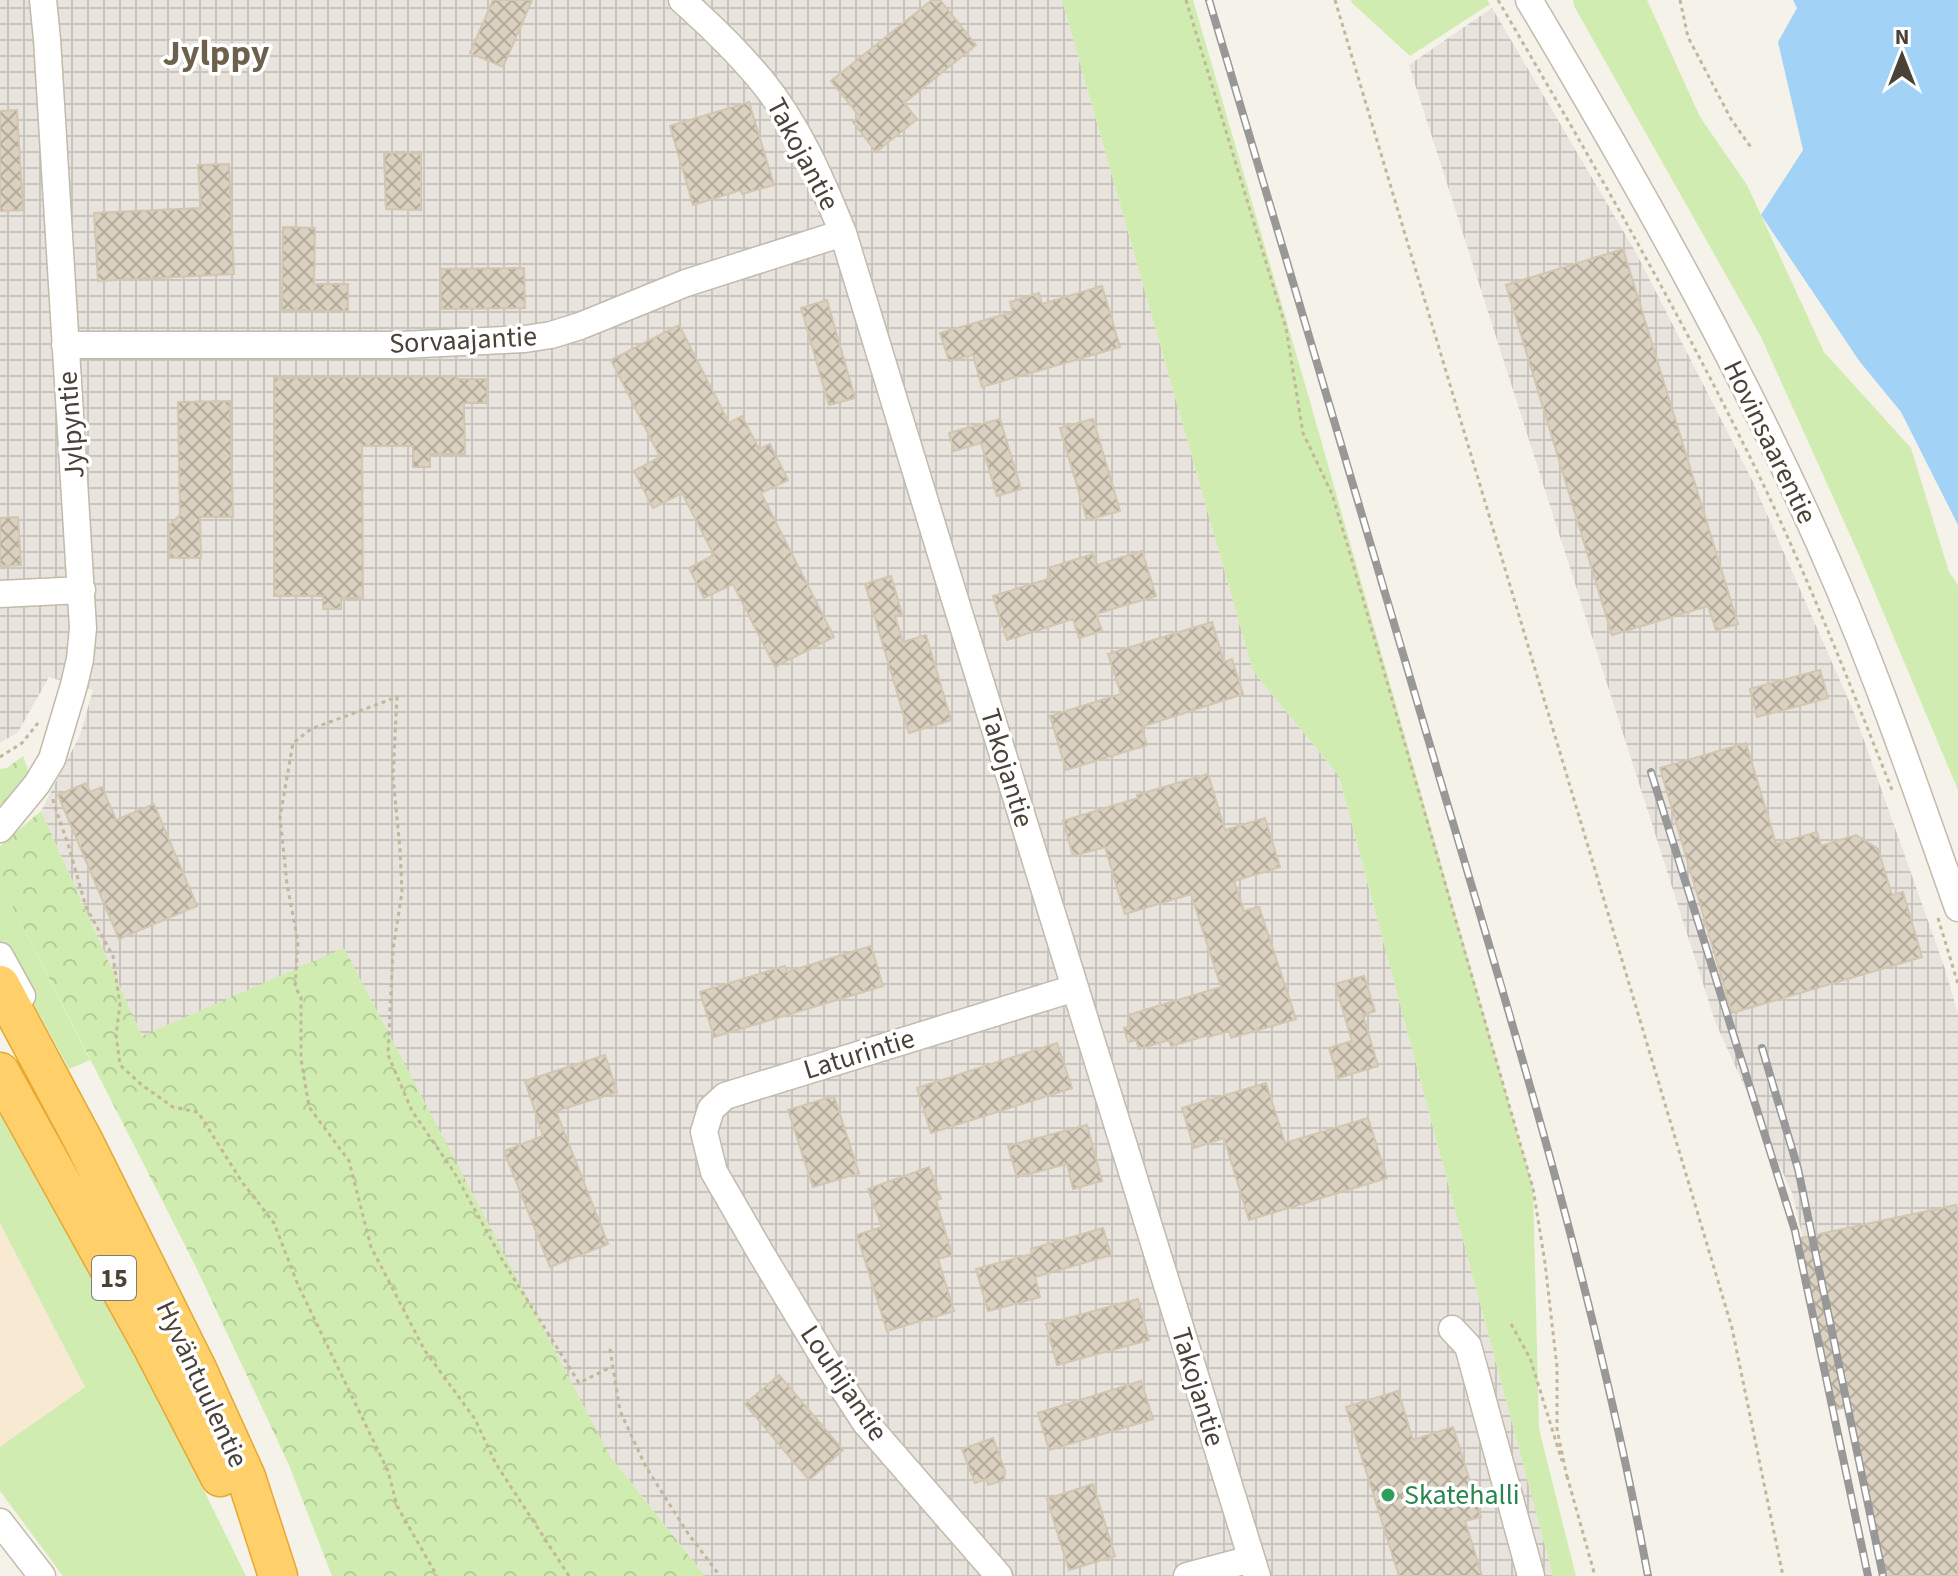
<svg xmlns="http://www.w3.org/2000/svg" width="1958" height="1576" font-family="'Source Sans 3',sans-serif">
<defs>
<pattern id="industrial-grid" width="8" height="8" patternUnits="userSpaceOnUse" patternTransform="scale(2)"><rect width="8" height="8" fill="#e8e3dd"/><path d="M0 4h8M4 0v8" fill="none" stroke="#c8c4be"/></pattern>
<pattern id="forest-crowns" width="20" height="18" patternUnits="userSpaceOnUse" patternTransform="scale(2)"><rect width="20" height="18" fill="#d0ecb0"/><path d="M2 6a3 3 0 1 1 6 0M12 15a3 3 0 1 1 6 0" fill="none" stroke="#b4cc98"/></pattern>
<pattern id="building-cross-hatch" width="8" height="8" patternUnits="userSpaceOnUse" patternTransform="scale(2)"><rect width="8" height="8" fill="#dbd1c0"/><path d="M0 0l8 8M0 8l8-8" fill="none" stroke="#b4ab9d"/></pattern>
</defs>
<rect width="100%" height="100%" fill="#f5f2e9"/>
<path fill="#f8e9d3" d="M 0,1223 L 85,1387 L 0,1447 Z"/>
<path fill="url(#industrial-grid)" d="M 0,0 L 1062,0 L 1253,671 L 1339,776 L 1553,1576 L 705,1576 L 610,1456 L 252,992 L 142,1036 L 41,811 L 80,735 L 93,690 L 49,677 L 18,732 L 0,743 Z
M 1492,8 L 1635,251 L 1752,480 L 1855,715 L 1945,969 L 1958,1014 L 1958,1576 L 1884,1576 L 1792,1193 L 1715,1021 L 1409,65 Z"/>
<path fill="#d0ecb0" d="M 1062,0 L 1193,0 L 1309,398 L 1533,1188 L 1539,1429 L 1576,1576 L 1553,1576 L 1339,776 L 1253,671 Z
M 1351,0 L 1487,0 L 1490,4 L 1410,56 L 1352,3 Z
M 1573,0 L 1647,0 L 1700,117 L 1747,185 L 1824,352 L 1911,448 L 1949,572 L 1958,585 L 1958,790 L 1860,557 L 1761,337 L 1574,6 Z
M 0,882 L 90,1060 L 69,1069 L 0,942 Z
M 0,1093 L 185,1452 L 246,1576 L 63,1576 L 0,1491 L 0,1447 L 85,1387 L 0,1223 Z"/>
<path fill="url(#forest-crowns)" d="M 23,756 L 30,775 L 0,813 L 0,769 L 7,768 Z
M 41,811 L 142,1036 L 344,948 L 610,1456 L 705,1576 L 332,1576 L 289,1465 L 194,1263 L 0,882 L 0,846 Z"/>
<path fill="#a2d2f5" d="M 1793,0 L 1958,0 L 1958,525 L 1901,412 L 1860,362 L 1761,215 L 1803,150 L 1778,42 L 1797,8 Z"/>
<path fill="url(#building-cross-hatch)" stroke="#d3c6b0" stroke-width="2" d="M 493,0 L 532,0 L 503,67 L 470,53 Z
M 932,0 L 940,0 L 976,45 L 904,103 L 917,119 L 876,152 L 853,122 L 860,117 L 831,81 Z
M 749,102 L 774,185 L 742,194 L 741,190 L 693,205 L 670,126 Z
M 17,110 L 23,210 L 0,211 L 0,111 Z
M 384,153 L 421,153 L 421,210 L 386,209 Z
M 229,164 L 234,274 L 98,281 L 94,213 L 201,208 L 198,165 Z
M 283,227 L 315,228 L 314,284 L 348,284 L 348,311 L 282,310 Z
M 1623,249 L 1738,624 L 1716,630 L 1708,606 L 1612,635 L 1506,285 Z
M 524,268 L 525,308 L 441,309 L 440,269 Z
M 1102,286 L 1120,347 L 982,387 L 973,355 L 949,361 L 940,333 L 1013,312 L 1010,302 L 1039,293 L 1042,304 Z
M 827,300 L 855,398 L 829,405 L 801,308 Z
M 679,325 L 729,423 L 742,416 L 759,449 L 770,444 L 788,480 L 761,493 L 834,637 L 775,667 L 733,584 L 704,598 L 689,568 L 714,555 L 682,493 L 653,508 L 634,471 L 660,457 L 611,360 Z
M 457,376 L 457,379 L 487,379 L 487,403 L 464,403 L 465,454 L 430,454 L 430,467 L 413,467 L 413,446 L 362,446 L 363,598 L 341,598 L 341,609 L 323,609 L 323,596 L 274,596 L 274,378 Z
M 230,401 L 233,517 L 200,517 L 201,558 L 170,558 L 169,525 L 180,515 L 178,402 Z
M 1000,419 L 1021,489 L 997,496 L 981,443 L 954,451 L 949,433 Z
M 1093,419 L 1120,511 L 1087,520 L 1060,428 Z
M 18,517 L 21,565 L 0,566 L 0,518 Z
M 1142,551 L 1156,596 L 1096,614 L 1102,631 L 1079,638 L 1073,619 L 1007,640 L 993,596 L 1051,578 L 1048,568 L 1093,554 L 1097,565 Z
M 891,576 L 902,614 L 895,616 L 903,642 L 926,635 L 951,720 L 909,733 L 865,584 Z
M 1212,622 L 1224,662 L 1232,659 L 1243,694 L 1141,727 L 1147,745 L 1066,770 L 1050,716 L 1121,694 L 1108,654 Z
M 1820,670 L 1828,698 L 1757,717 L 1750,689 Z
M 1746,743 L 1776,844 L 1817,832 L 1821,846 L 1856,835 L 1878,849 L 1892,895 L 1903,892 L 1922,957 L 1732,1013 L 1660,768 Z
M 1208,774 L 1225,830 L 1265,818 L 1280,867 L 1234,881 L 1244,911 L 1259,907 L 1296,1019 L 1231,1038 L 1229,1031 L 1209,1037 L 1209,1035 L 1171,1046 L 1169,1040 L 1139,1049 L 1136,1040 L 1128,1042 L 1124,1028 L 1131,1026 L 1128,1015 L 1221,987 L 1191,894 L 1125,914 L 1105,847 L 1073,856 L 1063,821 L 1138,798 L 1137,795 Z
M 86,783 L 90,792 L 102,787 L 116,820 L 154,804 L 197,906 L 119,939 L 58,795 Z
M 871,946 L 883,986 L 714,1037 L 700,992 L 785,966 L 787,972 Z
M 1364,976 L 1375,1011 L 1363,1015 L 1378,1066 L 1338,1078 L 1329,1048 L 1352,1041 L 1335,984 Z
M 1057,1043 L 1072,1088 L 931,1133 L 917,1088 Z
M 605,1055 L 617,1092 L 556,1111 L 608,1244 L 550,1267 L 504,1151 L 543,1136 L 525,1081 Z
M 1266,1083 L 1285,1143 L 1368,1118 L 1387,1178 L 1249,1220 L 1224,1138 L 1194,1148 L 1182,1108 Z
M 834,1096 L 859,1173 L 813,1187 L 788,1110 Z
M 1087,1125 L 1102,1181 L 1073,1189 L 1067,1164 L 1017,1177 L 1008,1146 Z
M 929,1167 L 941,1199 L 936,1200 L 952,1255 L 938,1259 L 954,1311 L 887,1331 L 857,1235 L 882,1227 L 868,1189 Z
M 1956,1205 L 1958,1214 L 1958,1576 L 1883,1576 L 1847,1407 L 1833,1410 L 1796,1239 Z
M 1103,1228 L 1111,1255 L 1035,1277 L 1040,1297 L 988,1311 L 976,1269 L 1032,1254 L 1031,1249 Z
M 1138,1299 L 1149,1340 L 1057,1365 L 1046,1324 Z
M 779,1375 L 843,1450 L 809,1480 L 745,1404 Z
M 1141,1381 L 1153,1419 L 1049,1450 L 1038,1413 Z
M 1398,1391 L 1413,1440 L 1453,1427 L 1481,1517 L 1465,1521 L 1482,1576 L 1399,1576 L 1346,1407 Z
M 993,1438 L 1005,1471 L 1004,1480 L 988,1485 L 986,1479 L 975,1483 L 962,1449 Z
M 1093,1484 L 1115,1556 L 1069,1570 L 1047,1499 Z"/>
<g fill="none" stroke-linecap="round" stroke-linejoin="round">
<defs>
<path id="minor" d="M 682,0 C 710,25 737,51 761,80 C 798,125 821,179 843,233 L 952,590 L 1257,1576
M 1529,0 C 1639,185 1750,381 1835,579 C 1881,686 1919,797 1958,908
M 65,345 L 402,345 L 525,339 L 551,335 L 580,326 L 686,283 L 843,233
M 0,594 L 82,590
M 0,829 L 37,784 L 52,759 L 74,685 L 80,659 L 83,628 L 47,39 L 43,0
M 0,956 L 22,996
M 1452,1329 L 1468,1346 L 1531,1576
M 0,1522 L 42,1576
M 999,1576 L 865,1422 L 830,1368 L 762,1255 L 714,1172 L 704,1132 L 711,1109 L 725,1096 L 1075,988
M 1187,1576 L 1251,1559"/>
<path id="highway" d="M 0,985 L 84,1142 L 197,1369 L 246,1477 L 278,1576
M 0,1072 L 151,1344 L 220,1477"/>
</defs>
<use href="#minor" stroke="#c2baab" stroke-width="29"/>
<use href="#highway" stroke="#e7a731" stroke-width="41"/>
<path stroke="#c4b69b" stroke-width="3" stroke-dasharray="4 4" stroke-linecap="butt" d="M 1186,0 L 1286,328 L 1303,433 L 1332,494 L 1348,547 L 1533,1188 L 1545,1263 L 1557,1367 L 1557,1429 L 1567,1477
M 1335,0 L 1732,1328 L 1783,1576
M 1498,0 C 1583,146 1669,293 1744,445 C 1800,557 1846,674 1892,790
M 1680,0 L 1688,37 L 1731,119 L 1752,149
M 0,757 L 22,743 L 38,723
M 53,799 L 54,804 L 68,844 L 86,907 L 113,956 L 120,1005 L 116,1035 L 120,1065 L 142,1085 L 173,1107 L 198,1112 L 242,1182 L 274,1223 L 298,1285 L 388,1471 L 397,1506 L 437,1576
M 1938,918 L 1958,984
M 1511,1324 L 1530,1358 L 1562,1461
M 610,1349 L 620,1411 L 646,1467 L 687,1532 L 720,1576
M 1567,1476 L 1595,1576
M 569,1576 L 496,1464 L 475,1419 L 425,1351 L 371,1247 L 349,1161 L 309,1107 L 301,1059 L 301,997 L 295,987 L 298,942 L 287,884 L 280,817 L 293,743 L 311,729 L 397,697 L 393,777 L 400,849 L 402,892 L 393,949 L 388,1055 L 412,1111 L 454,1172 L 503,1261 L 579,1383 L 613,1366"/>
<use href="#minor" stroke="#fff" stroke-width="26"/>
<use href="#highway" stroke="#ffd06a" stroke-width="38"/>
<defs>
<path id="rail" d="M 1209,0 C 1288,265 1367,531 1445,796 C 1522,1054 1599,1311 1648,1576
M 1651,772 L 1795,1231 L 1868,1576
M 1762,1048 L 1798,1169 L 1883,1576"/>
</defs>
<use href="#rail" stroke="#989898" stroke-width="8"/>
<use href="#rail" stroke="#fff" stroke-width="5" stroke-dasharray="15" stroke-linecap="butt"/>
</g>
<circle fill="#2e9e5b" stroke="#fff" stroke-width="3" cx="1388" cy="1495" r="8"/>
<g text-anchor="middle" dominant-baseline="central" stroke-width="7" stroke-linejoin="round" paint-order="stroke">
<rect fill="#fff" stroke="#807b73" stroke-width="2" x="92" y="1256" width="44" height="44" rx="6"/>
<g font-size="26" font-weight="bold" fill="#4a4237">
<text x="114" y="1278">15</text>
</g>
<g font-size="28" fill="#4a4237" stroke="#fff">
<text transform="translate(803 154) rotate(62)">Takojantie</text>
<text transform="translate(463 340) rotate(-3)">Sorvaajantie</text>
<text transform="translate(71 425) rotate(-94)">Jylpyntie</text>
<text transform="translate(1770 442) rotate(64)">Hovinsaarentie</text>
<text transform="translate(1007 768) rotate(73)">Takojantie</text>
<text transform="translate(859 1054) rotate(-17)">Laturintie</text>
<text transform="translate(844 1383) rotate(56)">Louhijantie</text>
<text transform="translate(202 1384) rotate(65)">Hyväntuulentie</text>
<text transform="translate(1198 1387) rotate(73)">Takojantie</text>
</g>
<g font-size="28" fill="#27864d" stroke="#fff" text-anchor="start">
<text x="1404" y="1495">Skatehalli</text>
</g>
<g font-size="36" font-weight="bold" fill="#6d614d" stroke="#fff">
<text x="216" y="53">Jylppy</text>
</g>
</g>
<g transform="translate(1902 56)" stroke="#ffffff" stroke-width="6" paint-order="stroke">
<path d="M0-6L14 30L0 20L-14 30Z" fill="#4a4237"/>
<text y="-12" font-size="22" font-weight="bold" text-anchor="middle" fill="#4a4237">N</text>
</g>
</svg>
